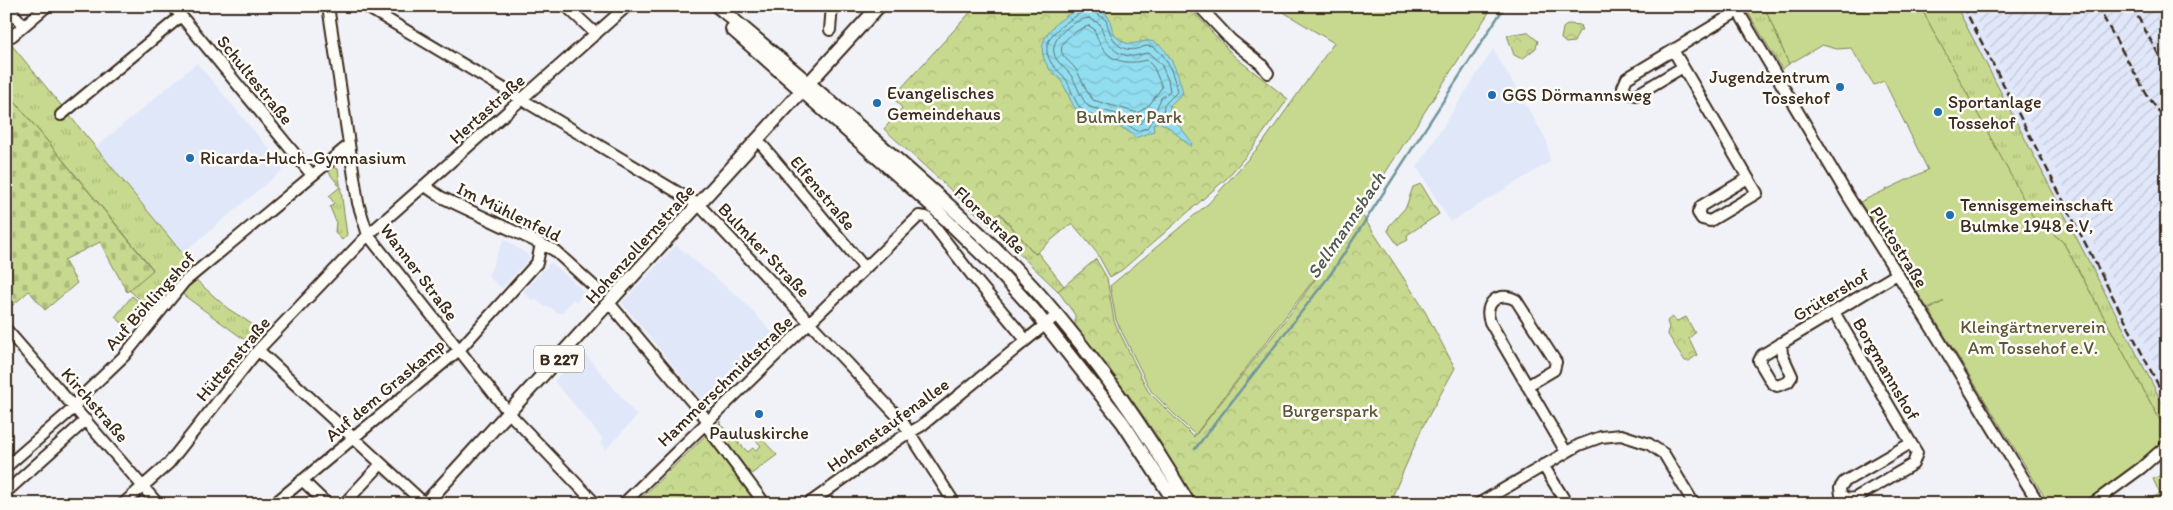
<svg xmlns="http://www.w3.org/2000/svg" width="2173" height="510" font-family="Itim,sans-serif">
<defs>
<pattern id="industrial-furrows" width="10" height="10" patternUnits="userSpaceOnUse" patternTransform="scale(1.25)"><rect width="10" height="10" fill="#e0e7f9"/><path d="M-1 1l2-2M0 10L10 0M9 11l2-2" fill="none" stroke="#c1c6d5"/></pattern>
<pattern id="grass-tufts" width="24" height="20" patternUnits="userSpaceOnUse" patternTransform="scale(1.25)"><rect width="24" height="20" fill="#c7d98e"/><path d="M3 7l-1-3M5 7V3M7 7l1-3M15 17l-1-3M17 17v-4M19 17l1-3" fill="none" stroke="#acba7a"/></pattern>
<pattern id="forest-crowns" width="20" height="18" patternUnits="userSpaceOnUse" patternTransform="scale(1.25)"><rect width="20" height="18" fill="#c7d98e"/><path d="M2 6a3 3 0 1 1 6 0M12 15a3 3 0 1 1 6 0" fill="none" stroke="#acba7a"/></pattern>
<pattern id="cemetery-stones" width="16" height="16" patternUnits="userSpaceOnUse" patternTransform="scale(1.25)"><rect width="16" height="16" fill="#c7d98e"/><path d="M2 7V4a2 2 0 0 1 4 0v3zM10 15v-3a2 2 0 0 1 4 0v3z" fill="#acba7a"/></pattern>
<pattern id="water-waves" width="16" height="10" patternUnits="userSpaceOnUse" patternTransform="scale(1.25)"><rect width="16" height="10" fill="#91def0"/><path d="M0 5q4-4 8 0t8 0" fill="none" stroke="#7ebfcd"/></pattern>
</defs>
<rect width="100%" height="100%" fill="#f0f2f8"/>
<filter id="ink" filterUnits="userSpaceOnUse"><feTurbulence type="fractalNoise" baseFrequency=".02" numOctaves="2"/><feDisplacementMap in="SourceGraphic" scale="10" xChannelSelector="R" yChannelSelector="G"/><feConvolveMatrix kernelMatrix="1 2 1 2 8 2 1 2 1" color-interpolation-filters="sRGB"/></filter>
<g filter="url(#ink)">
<path fill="#e0e7f9" d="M 1956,6 L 1968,6 L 2041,142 L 2167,386 L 2167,412 Z
M 1493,49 L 1547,141 L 1550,162 L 1450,222 L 1417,167 Z
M 197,63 L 285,168 L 183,253 L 96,147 Z
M 504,239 L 528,255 L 529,259 L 502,288 L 488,276 Z
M 676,245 L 741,299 L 778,339 L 710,404 L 703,402 L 622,303 Z
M 551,262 L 585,292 L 577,302 L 573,299 L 562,313 L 556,312 L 551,307 L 545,307 L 536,299 L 533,301 L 523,292 Z
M 582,350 L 637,416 L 606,449 L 600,442 L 603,439 L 554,381 Z"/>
<path fill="url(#industrial-furrows)" d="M 1968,6 L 2167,6 L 2167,386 L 2041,142 Z"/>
<path fill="url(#grass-tufts)" stroke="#818256" d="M 1744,6 L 1764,6 L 1789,64 L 1782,69 Z
M 1920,6 L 1956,6 L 2167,412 L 2167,433 L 2063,242 L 2045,227 L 2039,229 Z
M 6,38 L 192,265 L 175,278 L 152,310 L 129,290 L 153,269 L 6,91 Z
M 332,167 L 338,169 L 347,235 L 342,240 L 335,232 L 336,222 L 330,207 L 334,203 L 329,196 L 340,187 L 327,170 Z
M 999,213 L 1035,254 L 1038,253 L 1064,286 L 1058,291 L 987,223 Z
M 195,279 L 227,308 L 261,330 L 249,343 L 182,294 Z
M 720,421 L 720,424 L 748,452 L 753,448 L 756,450 L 761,446 L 755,439 L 759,436 L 777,455 L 750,475 L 717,430 Z"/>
<path fill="url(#forest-crowns)" stroke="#818256" d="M 976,6 L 1188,6 L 1235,57 L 1288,99 L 1251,150 L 1227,178 L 1122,270 L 1110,277 L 1097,253 L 1072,223 L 1035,254 L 1000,213 L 987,223 L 884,129 L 902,108 L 893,97 Z
M 1568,24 L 1580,25 L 1582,31 L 1579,31 L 1574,42 L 1566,43 L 1561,39 L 1563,28 Z
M 1527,32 L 1538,41 L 1536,48 L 1522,59 L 1514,55 L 1507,35 Z
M 1421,184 L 1439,214 L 1410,233 L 1407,235 L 1408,240 L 1398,245 L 1388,231 L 1389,226 L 1406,207 L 1413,187 Z
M 1362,215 L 1422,306 L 1455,368 L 1423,426 L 1389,504 L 1197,504 L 1155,433 L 1128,394 L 1075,325 L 1075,315 L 1058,291 L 1096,259 L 1107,278 L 1114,321 L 1148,391 L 1194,437 L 1290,314 Z
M 132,296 L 145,307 L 138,315 L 144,320 L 139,326 L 133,321 L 127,327 L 115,317 Z
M 1672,317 L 1677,321 L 1686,317 L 1695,333 L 1689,338 L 1697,355 L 1689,361 L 1685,361 L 1667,333 L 1669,328 L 1667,321 Z
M 706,435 L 758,504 L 636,504 L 636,503 Z"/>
<path fill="url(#cemetery-stones)" stroke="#818256" d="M 6,91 L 153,270 L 127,292 L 100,242 L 64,260 L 77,283 L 45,310 L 29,291 L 6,311 Z"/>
<path fill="#c7d98e" stroke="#818256" d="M 1279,6 L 1493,6 L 1331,257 L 1195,435 L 1151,391 L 1116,320 L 1110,286 L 1209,203 L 1264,141 L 1334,43 L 1285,13 Z
M 1764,6 L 1920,6 L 2039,228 L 2045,227 L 2063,242 L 2167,433 L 2167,437 L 2116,482 L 2080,504 L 2049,504 L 1929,310 L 1944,301 L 1928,309 L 1860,202 L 1928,170 L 1884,81 L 1874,85 L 1851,48 L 1837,49 L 1822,45 L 1789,64 Z
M 2167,472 L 2167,504 L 2139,504 L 2160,494 L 2153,479 Z"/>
<path fill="url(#water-waves)" stroke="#6f969c" d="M 1083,8 C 1121,8 1104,29 1119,39 C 1129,47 1134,43 1145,41 C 1168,38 1179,77 1183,93 L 1170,105 L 1169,113 L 1192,142 L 1191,147 L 1170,128 L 1159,122 L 1153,124 L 1154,131 L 1135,138 C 1120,119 1098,128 1083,117 C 1072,109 1069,94 1063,84 C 1059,76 1052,73 1048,67 C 1030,39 1059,17 1083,8 Z"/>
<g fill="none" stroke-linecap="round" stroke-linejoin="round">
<path stroke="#5d7272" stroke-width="1" d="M 1088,8 L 1106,20 C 1110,34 1116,53 1136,49 C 1139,49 1143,46 1147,46 C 1165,46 1175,78 1177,92 L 1164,105 L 1163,116 L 1154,118 L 1147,128 L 1137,131 C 1118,117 1104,122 1087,113 C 1076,108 1072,91 1067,81 C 1063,74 1056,70 1052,64 C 1033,36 1071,21 1088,8 Z
M 1089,18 L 1100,24 C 1105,40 1113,57 1134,56 C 1140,55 1144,53 1149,53 L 1161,64 L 1168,80 L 1170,91 L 1161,98 L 1156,110 L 1146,116 L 1141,124 L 1117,114 L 1089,107 C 1081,99 1078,87 1072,77 C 1068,70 1061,66 1057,60 C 1044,41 1072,20 1089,18 Z
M 1089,26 L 1094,29 C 1103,57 1117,67 1147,60 L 1154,68 L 1162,87 L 1150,104 L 1138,113 L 1093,100 C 1086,92 1083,82 1078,73 C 1074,65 1067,61 1063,55 C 1055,42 1079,28 1089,26 Z"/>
<path stroke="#6f969c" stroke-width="2.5" d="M 1195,449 L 1330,275 L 1505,6"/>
<defs>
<path id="minor" d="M 8,6 L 23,26
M 173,6 L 312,175
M 328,6 L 358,203 L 368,235 L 509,413 L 596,504
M 365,6 L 699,205 L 902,421 L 955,504
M 566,6 L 596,34
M 1199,6 L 1231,40 L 1261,64 L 1268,73
M 1735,6 L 1848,196 L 1938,338 L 2039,504
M 830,30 L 832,6
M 12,36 L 47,6
M 1673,50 L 1683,67 L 1748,178 L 1757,193 L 1710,221 L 1702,219 L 1698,213 L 1701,206 L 1748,178
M 1683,67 L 1636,95 L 1627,93 L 1623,87 L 1627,78 L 1738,11
M 61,115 L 181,16
M 757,139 L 864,267
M 425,186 L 441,197 L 554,250 L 598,290
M 610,304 L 708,421
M 1834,312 L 1911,443 L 1844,482 L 1840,488 L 1841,495 L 1847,499 L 1855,498 L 1913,464 L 1917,453 L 1911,443
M 6,329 L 158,504
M 1781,343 L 1782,354 L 1792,376 L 1788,382 L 1777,386 L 1772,383 L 1759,361 L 1762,355 L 1897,274
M 258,350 L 425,504
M 1527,386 L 1554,370 L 1556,362 L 1516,300 C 1498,290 1483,304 1490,322 L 1566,452
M 705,424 L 765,504
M 1543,465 L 1567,504
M 6,467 L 75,407 L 79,399 L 124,356 L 184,282 L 349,145
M 302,480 L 327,504
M 6,492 L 86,420
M 123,504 L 169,463 L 258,350 L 368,235 L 627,6
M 274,504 L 459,350 L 537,263 L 541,244
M 344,504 L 381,464
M 623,504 L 919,216 L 926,217 L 930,221 L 971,274 L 1026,340
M 808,504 L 902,437 L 921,426 L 1057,315
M 1478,504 L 1579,445 L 1601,437 L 1621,435 L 1649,444 L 1664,454 L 1694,504
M 2092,504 L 2141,468 L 2167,445"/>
<path id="major" d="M 717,6 C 785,63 852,119 918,178 C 960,215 1003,253 1040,295 C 1097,360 1146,430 1189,504
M 732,29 L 930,204 L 991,263 L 1033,309 L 1123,423 L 1176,504
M 425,504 L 879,6"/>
</defs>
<use href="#minor" stroke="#3b2a1e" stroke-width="14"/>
<use href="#major" stroke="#3b2a1e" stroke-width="16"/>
<use href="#minor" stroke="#fdfcf7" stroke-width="10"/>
<use href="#major" stroke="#fdfcf7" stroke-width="12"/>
<path stroke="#3b2a1e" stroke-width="2.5" stroke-dasharray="8 4" stroke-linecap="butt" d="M 1963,6 L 2167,402
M 2097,6 L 2147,95 L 2167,123
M 2132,6 L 2167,70"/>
</g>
</g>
<g fill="#1f6fb2" stroke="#fdfcf7" stroke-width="2">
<circle cx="1840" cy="87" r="5"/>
<circle cx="1492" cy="95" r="5"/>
<circle cx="877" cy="103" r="5"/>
<circle cx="1938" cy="112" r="5"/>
<circle cx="190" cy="158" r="5"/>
<circle cx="1950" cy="215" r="5"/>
<circle cx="759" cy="414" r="5"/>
</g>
<g text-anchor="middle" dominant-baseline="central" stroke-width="5" stroke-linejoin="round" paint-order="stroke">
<rect fill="#fdfcf7" stroke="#75695f" stroke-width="1" x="534" y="345.5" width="50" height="27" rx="4"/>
<g font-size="16" font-weight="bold" fill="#3b2a1e">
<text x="559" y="359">B 227</text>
</g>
<g font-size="18" fill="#3b2a1e" stroke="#fdfcf7" text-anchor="start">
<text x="1830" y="77" text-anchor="end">Jugendzentrum<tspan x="1830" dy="21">Tossehof</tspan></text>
<text x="887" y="93">Evangelisches<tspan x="887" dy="21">Gemeindehaus</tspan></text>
<text x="1502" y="95">GGS Dörmannsweg</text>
<text x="1948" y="102">Sportanlage<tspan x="1948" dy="21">Tossehof</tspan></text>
<text x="200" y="158">Ricarda-Huch-Gymnasium</text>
<text x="1960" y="205">Tennisgemeinschaft<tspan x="1960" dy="21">Bulmke 1948 e.V,</tspan></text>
<text x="759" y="433" text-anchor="middle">Pauluskirche</text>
</g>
<g font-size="18" fill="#3b2a1e" stroke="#fdfcf7">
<text transform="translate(255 80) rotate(51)">Schultestraße</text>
<text transform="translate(487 109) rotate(-42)">Hertastraße</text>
<text transform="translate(823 193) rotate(50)">Elfenstraße</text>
<text transform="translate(509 212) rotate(26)">Im Mühlenfeld</text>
<text transform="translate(990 220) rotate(43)">Florastraße</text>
<text transform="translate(640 244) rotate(-48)">Hohenzollernstraße</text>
<text transform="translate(1899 247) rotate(58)">Plutostraße</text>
<text transform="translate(764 250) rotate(46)">Bulmker Straße</text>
<text transform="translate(419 272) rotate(53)">Wanner Straße</text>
<text transform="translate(1831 295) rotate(-31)">Grütershof</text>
<text transform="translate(150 301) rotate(-48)">Auf Böhlingshof</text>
<text transform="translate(233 359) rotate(-50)">Hüttenstraße</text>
<text transform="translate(1886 369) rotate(60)">Borgmannshof</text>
<text transform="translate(725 381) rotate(-44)">Hammerschmidtstraße</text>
<text transform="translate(385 390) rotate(-40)">Auf dem Graskamp</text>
<text transform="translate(95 405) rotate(49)">Kirchstraße</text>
<text transform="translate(888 425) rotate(-36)">Hohenstaufenallee</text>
</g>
<g font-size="18" fill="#5e563a" stroke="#fdfcf7">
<text x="1129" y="117">Bulmker Park</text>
<text x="2033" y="327">Kleingärtnerverein<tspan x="2033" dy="21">Am Tossehof e.V.</tspan></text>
<text x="1330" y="411">Burgerspark</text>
</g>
<g font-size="19" font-style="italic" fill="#505752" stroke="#fdfcf7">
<text transform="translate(1346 225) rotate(-56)">Sellmannsbach</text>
</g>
</g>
<rect width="2173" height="510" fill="none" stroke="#fdfcf7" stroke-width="25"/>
<rect x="12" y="12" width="2148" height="485" fill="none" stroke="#3b2a1e" stroke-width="2" filter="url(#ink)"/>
</svg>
